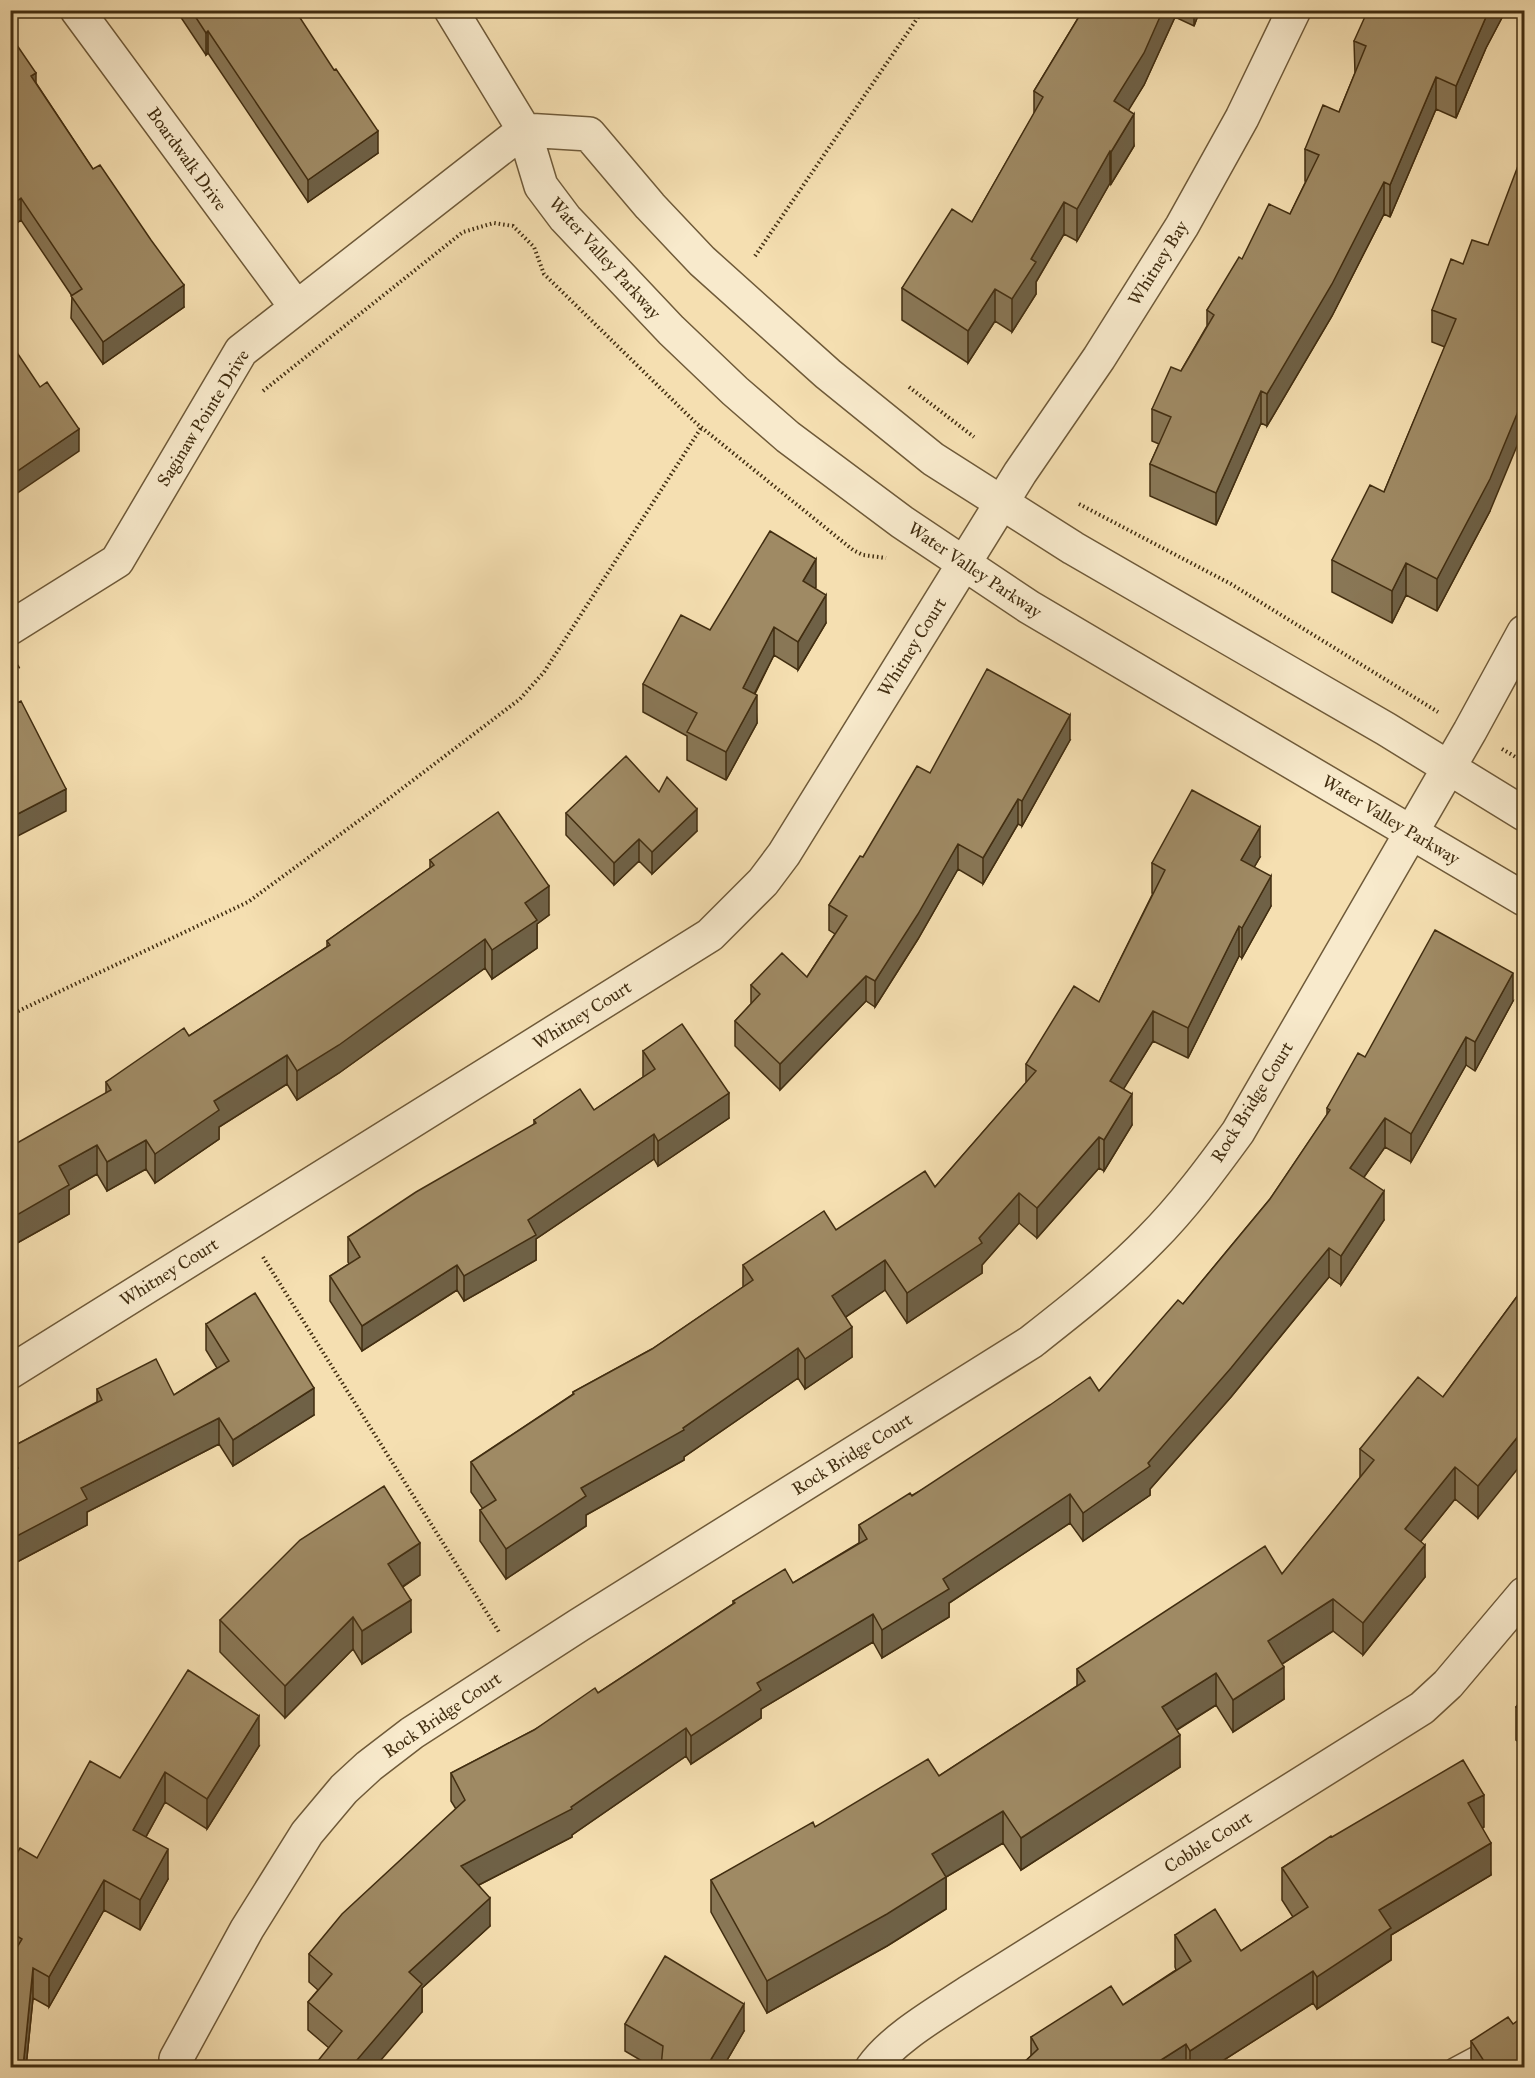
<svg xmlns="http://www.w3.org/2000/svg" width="1535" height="2078" font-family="'IM FELL Great Primer',serif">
<rect width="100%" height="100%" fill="#f5dfb1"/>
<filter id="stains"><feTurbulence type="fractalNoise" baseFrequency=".00333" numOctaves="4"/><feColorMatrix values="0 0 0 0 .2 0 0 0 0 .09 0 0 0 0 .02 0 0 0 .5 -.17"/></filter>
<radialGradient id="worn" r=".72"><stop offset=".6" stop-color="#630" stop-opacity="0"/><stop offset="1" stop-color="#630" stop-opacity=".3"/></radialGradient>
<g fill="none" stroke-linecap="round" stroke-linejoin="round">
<defs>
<path id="service" d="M 1453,2068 L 1524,2030"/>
<path id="minor" d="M 77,10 L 296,307
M 451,10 L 524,130 L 541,186 L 565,218 L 671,330 L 735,391 L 788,437 L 902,522 L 1029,607 L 1524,899
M 524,130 L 589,134 L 650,206 L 702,261 L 828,374 L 933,459 L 1073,548 L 1386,729 L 1524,814
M 10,628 L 117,561 L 241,351 L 524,130
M 10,1372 L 710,935 L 763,882 L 784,854 L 1020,473 L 1099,358 L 1182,226 L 1242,118 L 1294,10
M 176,2059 L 247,1929 L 307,1833 L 344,1789 L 369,1766 L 412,1733 L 579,1625 L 1031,1342 C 1073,1309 1114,1277 1151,1239 C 1183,1207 1211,1169 1238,1132 L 1470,731 L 1524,632
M 872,2068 C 893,2038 939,2012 969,1992 L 1422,1708 L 1448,1684 L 1524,1594"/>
</defs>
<use href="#service" stroke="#6f5a39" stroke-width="21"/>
<use href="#minor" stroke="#6f5a39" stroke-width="36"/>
<path stroke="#422e11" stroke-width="4" stroke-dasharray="1.5 3" stroke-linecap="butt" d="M 755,256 L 923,10
M 909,387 L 974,437
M 263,391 L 463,232 L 494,223 L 513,226 L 534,247 L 544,274 L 696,423 L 853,550 L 863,555 L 886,558
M 1079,504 L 1231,584 L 1438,712
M 10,671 L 20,666
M 1502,749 L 1524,762
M 10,1015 L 248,902 L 383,803 L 520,699 L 544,672 L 701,428
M 263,1257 L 499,1632"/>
<use href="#service" stroke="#f8eacc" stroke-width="18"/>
<use href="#minor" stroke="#f8eacc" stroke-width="33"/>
</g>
<path fill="#897756" stroke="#422e11" stroke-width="1.5" d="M 176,10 L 295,10 L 378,153 L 308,202 L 208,53 L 206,55 Z
M 1083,10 L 1200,10 L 1194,26 L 1175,17 L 1144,85 L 1128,110 L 1134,146 L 1111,184 L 1110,183 L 1077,241 L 1064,234 L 1036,282 L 1036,294 L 1012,332 L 995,321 L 968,363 L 902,320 L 902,288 L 972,222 L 1034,114 L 1034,91 Z
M 1401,10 L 1506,10 L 1486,48 L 1456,118 L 1436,109 L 1390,217 L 1384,214 L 1332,316 L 1267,426 L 1261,423 L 1216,525 L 1150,496 L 1150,464 L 1159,444 L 1152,441 L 1152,409 L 1181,371 L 1207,326 L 1207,310 L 1242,259 L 1290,214 L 1306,181 L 1305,181 L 1305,149 L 1339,112 L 1355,73 L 1354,41 L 1400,14 Z
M 10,35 L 36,83 L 184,307 L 103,364 L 71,318 L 72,296 L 21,220 L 12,227 L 10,225 Z
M 1488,245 L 1490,511 L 1437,611 L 1406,595 L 1392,623 L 1332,592 L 1332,560 L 1384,492 L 1445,347 L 1432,342 L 1432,310 L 1463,264 Z
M 816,587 L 815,588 L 826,623 L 798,670 L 774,655 L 755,694 L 757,723 L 726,780 L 687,760 L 687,736 L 643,712 L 643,684 L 710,630 Z
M 1070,740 L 1022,826 L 1018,824 L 983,884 L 958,869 L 918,939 L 875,1007 L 866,1001 L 780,1090 L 735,1046 L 735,1021 L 751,1004 L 751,985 L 807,977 L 835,934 L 829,930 L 829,905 L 863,857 L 930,773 Z
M 659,792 L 697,831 L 652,874 L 639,861 L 614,885 L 566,835 L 566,813 Z
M 1260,857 L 1254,867 L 1271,906 L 1242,958 L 1239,956 L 1188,1058 L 1153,1041 L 1123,1089 L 1132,1125 L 1104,1171 L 1099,1168 L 1037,1238 L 1019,1223 L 982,1265 L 982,1273 L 907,1323 L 885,1290 L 846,1317 L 852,1357 L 805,1389 L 798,1378 L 684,1457 L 684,1460 L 586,1515 L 586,1526 L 506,1579 L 480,1541 L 480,1510 L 483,1509 L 471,1492 L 471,1462 L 573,1394 L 573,1392 L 652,1349 L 743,1287 L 743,1265 L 836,1230 L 935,1187 L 1026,1083 L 1026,1064 L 1099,1002 L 1153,893 L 1152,893 L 1152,863 Z
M 430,860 L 549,915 L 537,924 L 537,948 L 492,979 L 485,968 L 339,1073 L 297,1100 L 287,1084 L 219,1127 L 219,1139 L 155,1183 L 146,1169 L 107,1191 L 97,1174 L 69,1190 L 69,1214 L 10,1247 L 106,1093 L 106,1082 L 189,1036 L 327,947 L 327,941 L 430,868 Z
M 1513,1001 L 1475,1071 L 1466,1065 L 1411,1162 L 1385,1147 L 1364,1177 L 1384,1220 L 1341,1285 L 1329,1277 L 1231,1397 L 1150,1489 L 1150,1495 L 1083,1541 L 1070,1523 L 949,1603 L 949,1617 L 882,1658 L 873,1642 L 761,1709 L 761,1718 L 691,1764 L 686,1756 L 572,1835 L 572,1837 L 479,1885 L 490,1926 L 422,1988 L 422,2012 L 329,2048 L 308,2030 L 308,2002 L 318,1990 L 309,1982 L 309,1954 L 456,1809 L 451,1801 L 451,1773 L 534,1730 L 598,1693 L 733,1604 L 733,1601 L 793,1583 L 859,1543 L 859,1525 L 1099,1391 L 1183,1304 L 1270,1199 L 1327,1115 L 1327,1108 L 1365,1057 Z
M 643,1051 L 729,1118 L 658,1166 L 654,1159 L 536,1239 L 536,1260 L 464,1301 L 457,1290 L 362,1351 L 330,1301 L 330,1276 L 349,1264 L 348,1262 L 348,1237 L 534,1125 L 534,1120 L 594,1110 L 643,1077 Z
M 1524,1287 L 1478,1518 L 1455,1499 L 1421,1541 L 1425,1577 L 1363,1655 L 1333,1631 L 1282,1664 L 1284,1699 L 1233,1732 L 1216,1705 L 1177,1730 L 1180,1767 L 1021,1870 L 1003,1843 L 946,1877 L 946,1909 L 887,1946 L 767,2013 L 711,1912 L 711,1880 L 815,1827 L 939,1776 L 1077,1686 L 1077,1669 L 1282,1574 L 1360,1478 L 1360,1449 L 1443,1397 Z
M 206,1324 L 314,1415 L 233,1466 L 219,1444 L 87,1512 L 87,1525 L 17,1562 L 10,1549 L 10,1448 L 97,1402 L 97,1389 L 174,1395 L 217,1368 L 206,1350 Z
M 420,1575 L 403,1587 L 411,1632 L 362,1664 L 353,1649 L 285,1718 L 220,1652 L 220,1620 Z
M 1524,1697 L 1524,1746 L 1516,1740 L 1516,1707 Z
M 259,1746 L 207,1829 L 165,1802 L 146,1837 L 168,1879 L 140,1930 L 104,1910 L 49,2007 L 33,1998 L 26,2067 L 10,2067 L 10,1866 L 37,1858 L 120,1778 Z
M 1524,1754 L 1524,1795 L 1520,1792 L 1520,1760 Z
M 1484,1827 L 1482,1828 L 1491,1875 L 1391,1935 L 1391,1960 L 1317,2009 L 1313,2003 L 1213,2067 L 1019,2067 L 1031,2056 L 1031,2037 L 1123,2005 L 1176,1970 L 1175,1967 L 1175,1935 L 1241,1951 L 1293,1917 L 1282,1900 L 1282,1868 L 1332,1837 Z
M 625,2024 L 744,2031 L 723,2067 L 652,2067 L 625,2051 Z
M 1513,2024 L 1524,2067 L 1471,2067 L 1471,2041 Z"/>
<path fill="#6f6146" stroke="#422e11" stroke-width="1.5" d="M 1163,10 L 1175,10 L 1175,17 L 1144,85 L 1114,134 L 1114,101 Z
M 1194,10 L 1200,10 L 1194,26 Z
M 1489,10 L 1506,10 L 1486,48 L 1456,118 L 1456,86 Z
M 208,31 L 208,53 L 206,55 L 206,33 Z
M 36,73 L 36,95 L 31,76 Z
M 1436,77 L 1436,109 L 1390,217 L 1390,185 Z
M 1134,114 L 1134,146 L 1111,184 L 1111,152 Z
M 378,131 L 378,153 L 308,202 L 308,180 Z
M 1110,151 L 1110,183 L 1077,241 L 1077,209 Z
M 1384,182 L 1384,214 L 1332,316 L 1267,426 L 1267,394 Z
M 21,198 L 21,220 L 12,227 L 12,205 Z
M 1064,202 L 1064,234 L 1036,282 L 1036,294 L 1012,332 L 1012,299 L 1031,259 Z
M 184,285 L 184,307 L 103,364 L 103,342 Z
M 995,289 L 995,321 L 968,363 L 968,331 Z
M 1261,391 L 1261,423 L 1216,525 L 1216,493 Z
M 1524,397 L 1524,429 L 1490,511 L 1437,611 L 1437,579 Z
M 79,429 L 79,451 L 10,498 L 10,476 Z
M 816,559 L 816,587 L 803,609 L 803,581 Z
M 1406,563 L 1406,595 L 1392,623 L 1392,591 Z
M 826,595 L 826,623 L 798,670 L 798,642 Z
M 774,627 L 774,655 L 743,716 L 743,688 Z
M 757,695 L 757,723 L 726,780 L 726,752 Z
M 1070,715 L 1070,740 L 1022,826 L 1022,801 Z
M 66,789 L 66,811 L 10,840 L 10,818 Z
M 1018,799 L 1018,824 L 983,884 L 983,858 Z
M 697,809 L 697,831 L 652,874 L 652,852 Z
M 1260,827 L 1260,857 L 1241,890 L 1241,860 Z
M 639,839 L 639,861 L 614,885 L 614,863 Z
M 958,844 L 958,869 L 918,939 L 875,1007 L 875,981 Z
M 1271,876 L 1271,906 L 1242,958 L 1242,928 Z
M 549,886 L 549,915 L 537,924 L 537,948 L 492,979 L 492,950 L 525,903 Z
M 1239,926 L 1239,956 L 1188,1058 L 1188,1028 Z
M 485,939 L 485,968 L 339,1073 L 297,1100 L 297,1071 Z
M 1513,973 L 1513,1001 L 1475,1071 L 1475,1042 Z
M 866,976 L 866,1001 L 780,1090 L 780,1064 Z
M 1153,1011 L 1153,1041 L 1110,1111 L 1110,1081 Z
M 1466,1037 L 1466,1065 L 1411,1162 L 1411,1134 Z
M 287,1055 L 287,1084 L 219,1127 L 219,1139 L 155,1183 L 155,1154 L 214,1101 Z
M 729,1093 L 729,1118 L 658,1166 L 658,1141 Z
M 1132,1094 L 1132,1125 L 1104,1171 L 1104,1140 Z
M 1385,1118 L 1385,1147 L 1350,1197 L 1350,1168 Z
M 654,1134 L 654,1159 L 536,1239 L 536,1260 L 464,1301 L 464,1276 L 528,1220 Z
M 1099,1137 L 1099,1168 L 1037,1238 L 1037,1208 Z
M 146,1140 L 146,1169 L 107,1191 L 107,1162 Z
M 97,1145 L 97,1174 L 69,1190 L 69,1214 L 10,1247 L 10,1219 L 59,1166 Z
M 1384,1191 L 1384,1220 L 1341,1285 L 1341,1256 Z
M 1019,1193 L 1019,1223 L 982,1265 L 982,1273 L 907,1323 L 907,1293 L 979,1238 Z
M 1329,1248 L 1329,1277 L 1231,1397 L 1150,1489 L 1150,1495 L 1083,1541 L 1083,1513 L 1148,1463 Z
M 885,1260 L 885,1290 L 832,1326 L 832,1296 Z
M 457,1265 L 457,1290 L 362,1351 L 362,1326 Z
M 852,1327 L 852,1357 L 805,1389 L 805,1359 Z
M 798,1348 L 798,1378 L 684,1457 L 684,1460 L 586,1515 L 586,1526 L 506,1579 L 506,1549 L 581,1488 L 683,1428 Z
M 314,1388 L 314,1415 L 233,1466 L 233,1440 Z
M 219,1418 L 219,1444 L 87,1512 L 87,1525 L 17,1562 L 17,1536 L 81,1488 Z
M 1524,1429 L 1524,1461 L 1478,1518 L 1478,1486 Z
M 1455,1467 L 1455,1499 L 1405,1561 L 1405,1529 Z
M 1070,1494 L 1070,1523 L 949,1603 L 949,1617 L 882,1658 L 882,1630 L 943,1579 Z
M 420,1543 L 420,1575 L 388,1596 L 388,1564 Z
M 1425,1545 L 1425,1577 L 1363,1655 L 1363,1623 Z
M 1333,1599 L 1333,1631 L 1268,1673 L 1268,1641 Z
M 411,1600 L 411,1632 L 362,1664 L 362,1631 Z
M 873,1614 L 873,1642 L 761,1709 L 761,1718 L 691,1764 L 691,1736 L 757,1683 Z
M 353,1617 L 353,1649 L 285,1718 L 285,1686 Z
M 1284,1667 L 1284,1699 L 1233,1732 L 1233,1700 Z
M 1216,1673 L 1216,1705 L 1162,1739 L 1162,1707 Z
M 259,1716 L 259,1746 L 207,1829 L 207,1799 Z
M 686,1728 L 686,1756 L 572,1835 L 572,1837 L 461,1894 L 461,1866 L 571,1807 Z
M 1180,1735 L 1180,1767 L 1021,1870 L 1021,1838 Z
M 165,1772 L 165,1802 L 133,1860 L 133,1830 Z
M 1484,1795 L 1484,1827 L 1468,1836 L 1468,1803 Z
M 1003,1811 L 1003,1843 L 946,1877 L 946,1909 L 887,1946 L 767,2013 L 767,1981 L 932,1854 Z
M 1491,1843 L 1491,1875 L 1391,1935 L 1391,1960 L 1317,2009 L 1317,1977 L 1379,1910 Z
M 168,1849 L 168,1879 L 140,1930 L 140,1900 Z
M 104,1880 L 104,1910 L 49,2007 L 49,1977 Z
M 490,1898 L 490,1926 L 422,1988 L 422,2012 L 375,2067 L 351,2067 L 409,1972 Z
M 33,1968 L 33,1998 L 26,2067 L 23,2067 Z
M 1313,1971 L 1313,2003 L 1213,2067 L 1190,2067 L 1190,2051 Z
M 744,2004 L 744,2031 L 723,2067 L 710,2067 L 710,2061 Z
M 1186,2044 L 1186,2067 L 1150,2067 Z"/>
<path fill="#9f8a64" stroke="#422e11" stroke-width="1.5" d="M 191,10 L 295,10 L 334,70 L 336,69 L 378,131 L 308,180 L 208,31 L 206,33 Z
M 1083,10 L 1163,10 L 1144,53 L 1114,101 L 1134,114 L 1111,152 L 1110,151 L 1077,209 L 1064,202 L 1031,259 L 1036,262 L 1012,299 L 995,289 L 968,331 L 902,288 L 952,209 L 972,222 L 1043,97 L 1034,91 Z
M 1368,10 L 1390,10 L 1400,14 L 1401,10 L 1489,10 L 1456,86 L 1436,77 L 1390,185 L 1384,182 L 1332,284 L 1267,394 L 1261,391 L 1216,493 L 1150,464 L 1171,417 L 1152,409 L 1171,367 L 1181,371 L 1214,315 L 1207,310 L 1239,257 L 1242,259 L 1269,204 L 1290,214 L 1319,155 L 1305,149 L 1323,105 L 1339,112 L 1366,46 L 1354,41 Z
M 10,35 L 36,73 L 31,76 L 93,169 L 100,165 L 151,240 L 184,285 L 103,342 L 71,296 L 82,289 L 21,198 L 12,205 L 10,203 Z
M 1524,150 L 1524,397 L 1490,479 L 1437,579 L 1406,563 L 1392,591 L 1332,560 L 1370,485 L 1384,492 L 1456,319 L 1432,310 L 1451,259 L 1463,264 L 1472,240 L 1488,245 Z
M 10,342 L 40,387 L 47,382 L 79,429 L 10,476 Z
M 770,531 L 816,559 L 803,581 L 826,595 L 798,642 L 774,627 L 743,688 L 757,695 L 726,752 L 687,732 L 697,713 L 643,684 L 681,615 L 710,630 Z
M 987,669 L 1070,715 L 1022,801 L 1018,799 L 983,858 L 958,844 L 918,914 L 875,981 L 866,976 L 780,1064 L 735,1021 L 760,994 L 751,985 L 782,953 L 807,977 L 847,916 L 829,905 L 860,856 L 863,857 L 917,766 L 930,773 Z
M 21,701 L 66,789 L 10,818 L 10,706 Z
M 626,756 L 659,792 L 667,777 L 697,809 L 652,852 L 639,839 L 614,863 L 566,813 Z
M 1192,790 L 1260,827 L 1241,860 L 1271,876 L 1242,928 L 1239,926 L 1188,1028 L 1153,1011 L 1110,1081 L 1132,1094 L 1104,1140 L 1099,1137 L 1037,1208 L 1019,1193 L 979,1238 L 982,1243 L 907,1293 L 885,1260 L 832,1296 L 852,1327 L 805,1359 L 798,1348 L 683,1428 L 684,1430 L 581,1488 L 586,1496 L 506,1549 L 480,1510 L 496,1500 L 471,1462 L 574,1394 L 573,1392 L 652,1349 L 753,1280 L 743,1265 L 824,1211 L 836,1230 L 925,1171 L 935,1187 L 1036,1071 L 1026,1064 L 1074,986 L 1099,1002 L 1165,870 L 1152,863 Z
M 498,812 L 549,886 L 525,903 L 537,920 L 492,950 L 485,939 L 339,1045 L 297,1071 L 287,1055 L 214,1101 L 219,1110 L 155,1154 L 146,1140 L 107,1162 L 97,1145 L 59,1166 L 69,1185 L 10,1219 L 10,1147 L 111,1090 L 106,1082 L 184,1028 L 189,1036 L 330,945 L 327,941 L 434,865 L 430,860 Z
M 1435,930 L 1513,973 L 1475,1042 L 1466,1037 L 1411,1134 L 1385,1118 L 1350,1168 L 1384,1191 L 1341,1256 L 1329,1248 L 1231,1368 L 1148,1463 L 1150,1466 L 1083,1513 L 1070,1494 L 943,1579 L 949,1589 L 882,1630 L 873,1614 L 757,1683 L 761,1690 L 691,1736 L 686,1728 L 571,1807 L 572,1809 L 461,1866 L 490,1898 L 409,1972 L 422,1984 L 351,2067 L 313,2067 L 342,2031 L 308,2002 L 332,1974 L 309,1954 L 342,1914 L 465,1800 L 451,1773 L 534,1730 L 595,1688 L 598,1693 L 735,1603 L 733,1601 L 785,1569 L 793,1583 L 867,1539 L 859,1525 L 910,1493 L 912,1496 L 1050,1405 L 1090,1377 L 1099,1391 L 1178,1300 L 1183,1304 L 1270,1199 L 1330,1110 L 1327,1108 L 1358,1053 L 1365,1057 Z
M 682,1024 L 729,1093 L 658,1141 L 654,1134 L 528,1220 L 536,1235 L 464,1276 L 457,1265 L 362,1326 L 330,1276 L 360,1257 L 348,1237 L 416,1192 L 536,1123 L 534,1120 L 580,1089 L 594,1110 L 655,1069 L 643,1051 Z
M 1524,1287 L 1524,1429 L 1478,1486 L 1455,1467 L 1405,1529 L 1425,1545 L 1363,1623 L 1333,1599 L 1268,1641 L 1284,1667 L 1233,1700 L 1216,1673 L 1162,1707 L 1180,1735 L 1021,1838 L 1003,1811 L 932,1854 L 946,1877 L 887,1914 L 767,1981 L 711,1880 L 813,1822 L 815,1827 L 928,1759 L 939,1776 L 1085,1681 L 1077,1669 L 1265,1546 L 1282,1574 L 1374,1460 L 1360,1449 L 1418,1377 L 1443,1397 Z
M 255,1293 L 314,1388 L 233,1440 L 219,1418 L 81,1488 L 87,1499 L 17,1536 L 10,1522 L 10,1471 L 18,1468 L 10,1453 L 10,1448 L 102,1400 L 97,1389 L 156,1359 L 174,1395 L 229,1361 L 206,1324 Z
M 384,1486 L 420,1543 L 388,1564 L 411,1600 L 362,1631 L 353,1617 L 285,1686 L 220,1620 L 300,1540 Z
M 188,1670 L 259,1716 L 207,1799 L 165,1772 L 133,1830 L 168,1849 L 140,1900 L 104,1880 L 49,1977 L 33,1968 L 23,2067 L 10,2067 L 10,1959 L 22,1939 L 10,1932 L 10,1866 L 20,1848 L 37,1858 L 90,1761 L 120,1778 Z
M 1524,1697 L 1524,1714 L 1516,1707 Z
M 1524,1754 L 1524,1763 L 1520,1760 Z
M 1463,1760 L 1484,1795 L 1468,1803 L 1491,1843 L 1379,1910 L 1391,1928 L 1317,1977 L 1313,1971 L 1190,2051 L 1186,2044 L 1150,2067 L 1019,2067 L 1038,2049 L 1031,2037 L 1111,1986 L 1123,2005 L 1191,1961 L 1175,1935 L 1215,1909 L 1241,1951 L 1308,1907 L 1282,1868 L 1331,1836 L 1332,1837 Z
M 665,1956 L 744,2004 L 710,2061 L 710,2067 L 661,2067 L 663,2046 L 625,2024 Z
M 1524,2016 L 1524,2067 L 1475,2067 L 1484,2061 L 1471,2041 L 1508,2017 L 1513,2024 Z"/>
<g text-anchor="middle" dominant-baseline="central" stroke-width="6" stroke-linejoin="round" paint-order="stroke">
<g font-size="18" fill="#422e11" stroke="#f8eacc">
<text transform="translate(187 159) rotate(54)">Boardwalk Drive</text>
<text transform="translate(605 258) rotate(48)">Water Valley Parkway</text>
<text transform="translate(1158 263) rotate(-58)">Whitney Bay</text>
<text transform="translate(203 418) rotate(-58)">Saginaw Pointe Drive</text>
<text transform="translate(975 570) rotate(34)">Water Valley Parkway</text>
<text transform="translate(912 647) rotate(-58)">Whitney Court</text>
<text transform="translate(1391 820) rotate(31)">Water Valley Parkway</text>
<text transform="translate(582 1015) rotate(-32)">Whitney Court</text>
<text transform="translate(1252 1102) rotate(-58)">Rock Bridge Court</text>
<text transform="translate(169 1272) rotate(-32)">Whitney Court</text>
<text transform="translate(852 1454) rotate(-32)">Rock Bridge Court</text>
<text transform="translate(442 1715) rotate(-34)">Rock Bridge Court</text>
<text transform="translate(1208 1842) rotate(-32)">Cobble Court</text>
</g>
</g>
<rect width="1535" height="2078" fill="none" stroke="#f5dfb1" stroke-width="36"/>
<rect x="12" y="12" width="1511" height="2054" fill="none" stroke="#422e11" stroke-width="3"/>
<rect x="18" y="18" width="1499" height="2042" fill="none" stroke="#422e11" stroke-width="1.5"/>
<rect width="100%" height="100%" filter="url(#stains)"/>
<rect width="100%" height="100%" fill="url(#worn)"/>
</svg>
